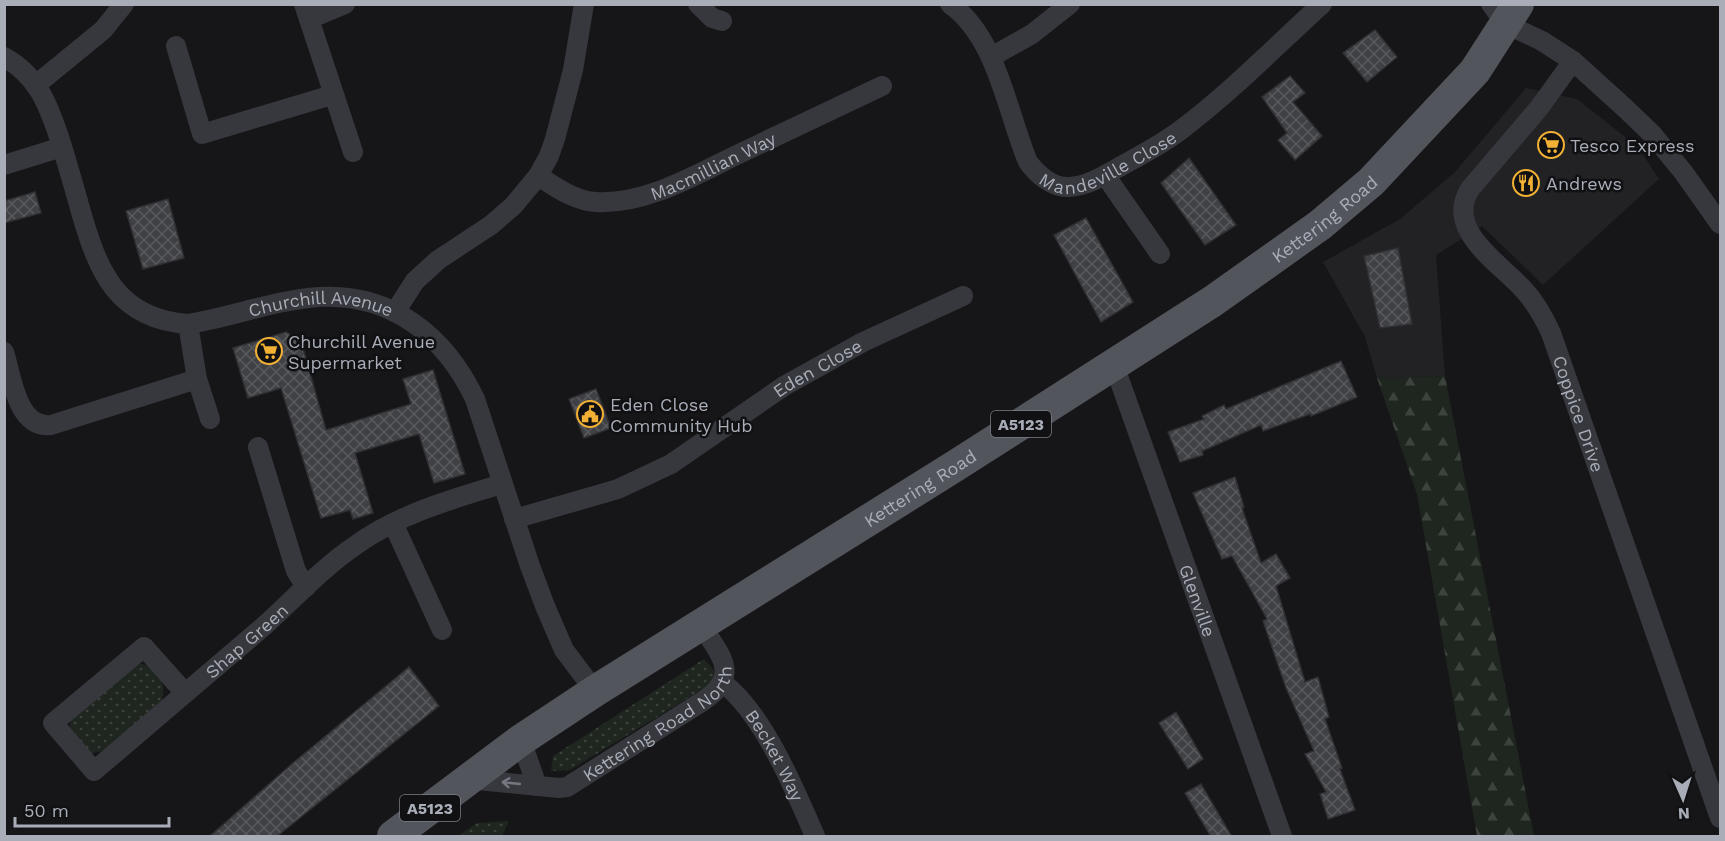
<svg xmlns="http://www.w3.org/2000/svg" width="1725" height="841" font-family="'Work Sans',sans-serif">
<defs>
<pattern id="grass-dots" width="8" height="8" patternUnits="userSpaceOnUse" patternTransform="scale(1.5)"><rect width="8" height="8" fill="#1e261f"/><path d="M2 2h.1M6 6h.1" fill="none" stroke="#3c433d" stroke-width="1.8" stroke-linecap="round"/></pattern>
<pattern id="forest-firs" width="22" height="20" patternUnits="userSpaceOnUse" patternTransform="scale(1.5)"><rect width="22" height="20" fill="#1e261f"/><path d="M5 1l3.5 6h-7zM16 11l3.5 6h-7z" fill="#3c433d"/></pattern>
<pattern id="building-cross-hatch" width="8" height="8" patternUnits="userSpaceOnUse" patternTransform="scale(1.5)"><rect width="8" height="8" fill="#404145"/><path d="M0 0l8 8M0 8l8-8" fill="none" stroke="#595a5e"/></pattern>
</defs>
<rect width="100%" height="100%" fill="#161618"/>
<path fill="#222225" d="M 1526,88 L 1577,99 L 1638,147 L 1659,179 L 1543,285 L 1482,226 L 1436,255 L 1445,376 L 1377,378 L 1365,337 L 1323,262 L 1400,219 L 1455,172 Z"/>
<path fill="url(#grass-dots)" d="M 704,659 L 721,678 L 570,770 L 551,771 L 553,756 Z
M 137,663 C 157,666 167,680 162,700 L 104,751 L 89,753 L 69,731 L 72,715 Z
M 509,821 L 502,836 L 458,836 L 477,823 Z"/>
<path fill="url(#forest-firs)" d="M 1445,376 L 1534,836 L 1477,836 L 1417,494 L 1377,378 Z"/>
<path fill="url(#building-cross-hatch)" stroke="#303034" stroke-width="1.5" d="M 1375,30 L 1397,57 L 1367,82 L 1343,53 Z
M 1290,76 L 1305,93 L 1293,102 L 1322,136 L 1295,160 L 1278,140 L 1287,133 L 1262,97 Z
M 1189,158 L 1236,225 L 1205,245 L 1161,183 Z
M 35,192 L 41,213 L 4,223 L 4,201 Z
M 168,199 L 184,258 L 143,269 L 126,211 Z
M 1086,218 L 1133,302 L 1101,322 L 1054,235 Z
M 1398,248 L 1412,324 L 1380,328 L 1364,256 Z
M 286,332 L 301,341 L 326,430 L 411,404 L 403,379 L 433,370 L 465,474 L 434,483 L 419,434 L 355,453 L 373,513 L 353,519 L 350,510 L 321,518 L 281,388 L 248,398 L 233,348 Z
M 1341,361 L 1357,397 L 1311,416 L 1310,414 L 1263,431 L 1261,425 L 1202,451 L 1203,455 L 1180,462 L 1168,432 L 1204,419 L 1202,416 L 1224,405 L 1226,409 Z
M 596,389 L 611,428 L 584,438 L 569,399 Z
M 1235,477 L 1244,507 L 1242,508 L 1261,563 L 1276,554 L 1290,578 L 1276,586 L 1305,682 L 1318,677 L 1329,717 L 1325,719 L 1342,768 L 1340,769 L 1355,810 L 1328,819 L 1320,794 L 1326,792 L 1305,754 L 1314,751 L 1286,688 L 1263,621 L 1267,619 L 1232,556 L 1222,559 L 1193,493 Z
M 409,667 L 439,706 L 276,837 L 209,837 L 293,763 Z
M 1176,712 L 1203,759 L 1188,769 L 1159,723 Z
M 1201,784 L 1232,837 L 1211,837 L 1185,793 Z"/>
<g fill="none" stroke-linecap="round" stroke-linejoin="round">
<g stroke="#37383d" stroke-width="20">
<path d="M 304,4 L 353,152"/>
<path d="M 698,4 L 712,18 L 722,21"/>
<path id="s1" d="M 950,4 C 997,37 1007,112 1028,162 C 1037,174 1052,188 1069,187 C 1088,186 1107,174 1123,165 C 1143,154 1164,143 1182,129 C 1232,91 1276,46 1322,4"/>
<path d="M 1491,4 L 1506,24 L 1542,41 L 1573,61 L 1626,109 L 1653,135 L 1684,173 L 1720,224"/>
<path d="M 309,19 L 345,4"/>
<path d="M 176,46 L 202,134 L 332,95"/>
<path id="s2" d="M 4,57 C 37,75 48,104 59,137 C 67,162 74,187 81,212 C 98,271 117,319 188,324 C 232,317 275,300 319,297 C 392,293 445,336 475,399 L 530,566 L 545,606 L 564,650 L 595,691"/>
<path d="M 991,57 L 1032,34 L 1070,4"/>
<path id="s3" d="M 1573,61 L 1539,108 L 1470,189 C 1444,230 1500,263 1524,290 C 1536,303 1544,318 1551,333 L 1720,818"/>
<path d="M 37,84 L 103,30 L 124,4"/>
<path d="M 4,165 L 62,147"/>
<path d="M 1105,175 L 1160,254"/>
<path id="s4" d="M 538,176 C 556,187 574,201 596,202 C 648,205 700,172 745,151 C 791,129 836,108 882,86"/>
<path d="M 395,312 L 415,281 L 438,260 L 491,225 L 513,206 L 538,176 L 549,156 L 555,139 L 573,70 L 584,4"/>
<path d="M 188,324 L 197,379 L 210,419"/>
<path d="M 4,352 C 12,377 17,429 51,425 L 197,379"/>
<path id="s5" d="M 1114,365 L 1282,836"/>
<path d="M 258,447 L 296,571 L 306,587"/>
<path id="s6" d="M 514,519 L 618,489 L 671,464 L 784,386 L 863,342 L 963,296"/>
<path d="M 393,523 L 442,630"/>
<path id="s7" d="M 723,683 C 763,713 795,790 815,836"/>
<path id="s8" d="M 185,693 L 144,647 L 53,723 L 94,771 C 150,723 207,675 264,626 C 294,599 322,568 356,545 C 399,514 452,499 502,484"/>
<path d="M 521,740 L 537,786"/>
<path id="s9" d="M 468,779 L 559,788 L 567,787 L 703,701 C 742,675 720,655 701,625"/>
</g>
<path stroke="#53555c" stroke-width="32" id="s10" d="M 393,836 L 521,740 L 595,691 L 955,466 L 1213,301 L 1320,225 L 1371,182 L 1475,71 L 1518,4"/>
</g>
<defs><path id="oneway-shaft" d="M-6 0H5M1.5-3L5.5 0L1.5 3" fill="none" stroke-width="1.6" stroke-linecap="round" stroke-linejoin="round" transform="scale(1.5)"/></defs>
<use stroke="#757881" href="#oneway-shaft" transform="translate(511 783) rotate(-174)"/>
<defs>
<symbol id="supermarket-ring" viewBox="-11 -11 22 22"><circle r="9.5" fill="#111113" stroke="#f2b134" stroke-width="1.5"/><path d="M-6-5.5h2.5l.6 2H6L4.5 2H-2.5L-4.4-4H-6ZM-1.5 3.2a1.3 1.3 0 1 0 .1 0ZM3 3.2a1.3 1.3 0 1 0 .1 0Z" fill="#f2b134"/></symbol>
<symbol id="restaurant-ring" viewBox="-11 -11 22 22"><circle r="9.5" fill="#111113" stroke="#f2b134" stroke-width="1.5"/><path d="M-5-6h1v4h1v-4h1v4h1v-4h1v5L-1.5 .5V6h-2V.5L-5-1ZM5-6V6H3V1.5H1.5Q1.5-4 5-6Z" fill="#f2b134"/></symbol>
<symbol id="civic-ring" viewBox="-11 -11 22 22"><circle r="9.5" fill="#111113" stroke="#f2b134" stroke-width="1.5"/><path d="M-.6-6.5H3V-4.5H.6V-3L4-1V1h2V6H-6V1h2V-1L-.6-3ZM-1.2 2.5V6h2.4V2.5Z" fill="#f2b134"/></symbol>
</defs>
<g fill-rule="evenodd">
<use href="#supermarket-ring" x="1536" y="130" width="30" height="30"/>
<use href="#restaurant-ring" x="1511" y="168" width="30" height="30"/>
<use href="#supermarket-ring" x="254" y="336" width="30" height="30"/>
<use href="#civic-ring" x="575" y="399" width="30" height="30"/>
</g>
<g text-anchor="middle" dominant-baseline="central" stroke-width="5" stroke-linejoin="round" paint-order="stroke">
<g fill="#111113" stroke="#7b7e86" stroke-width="1.5">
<rect x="991" y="411" width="60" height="26" rx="4.5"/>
<rect x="400" y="795" width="60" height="26" rx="4.5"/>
</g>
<g font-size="16" font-weight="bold" fill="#a8adb8">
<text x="1021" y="424">A5123</text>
<text x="430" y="808">A5123</text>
</g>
<g font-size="18" fill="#a8adb8" stroke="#111113" text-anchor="start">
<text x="1570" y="145">Tesco Express</text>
<text x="1546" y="183">Andrews</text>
<text x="288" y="341">Churchill Avenue<tspan x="288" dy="21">Supermarket</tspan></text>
<text x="610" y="404">Eden Close<tspan x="610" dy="21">Community Hub</tspan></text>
</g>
<g font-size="18" fill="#a8adb8" stroke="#111113">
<text stroke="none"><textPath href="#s1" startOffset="273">Mandeville Close</textPath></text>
<text stroke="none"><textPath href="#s4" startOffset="188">Macmillian Way</textPath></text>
<text stroke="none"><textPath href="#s10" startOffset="1118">Kettering Road</textPath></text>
<text stroke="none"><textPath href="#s2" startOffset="482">Churchill Avenue</textPath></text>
<text stroke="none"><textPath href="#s6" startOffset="342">Eden Close</textPath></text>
<text stroke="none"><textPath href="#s3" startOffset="426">Coppice Drive</textPath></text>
<text stroke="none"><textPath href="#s10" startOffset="632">Kettering Road</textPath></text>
<text stroke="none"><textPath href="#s5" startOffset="250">Glenville</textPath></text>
<text stroke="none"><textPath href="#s8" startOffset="444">Shap Green</textPath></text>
<text stroke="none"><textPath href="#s9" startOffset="212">Kettering Road North</textPath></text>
<text stroke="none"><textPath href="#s7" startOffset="90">Becket Way</textPath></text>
</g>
</g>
<rect width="1725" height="841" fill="none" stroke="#a8adb8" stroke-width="12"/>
<g transform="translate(1683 799) rotate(177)" stroke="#111113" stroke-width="4.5" paint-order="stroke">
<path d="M0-4.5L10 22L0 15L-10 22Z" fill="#a8adb8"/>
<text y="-9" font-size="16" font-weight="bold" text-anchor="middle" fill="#a8adb8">N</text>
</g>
<path d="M15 817v9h154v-9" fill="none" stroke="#a8adb8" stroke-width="3"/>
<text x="24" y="817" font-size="18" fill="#a8adb8" stroke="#111113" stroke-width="4.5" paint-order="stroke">50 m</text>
</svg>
